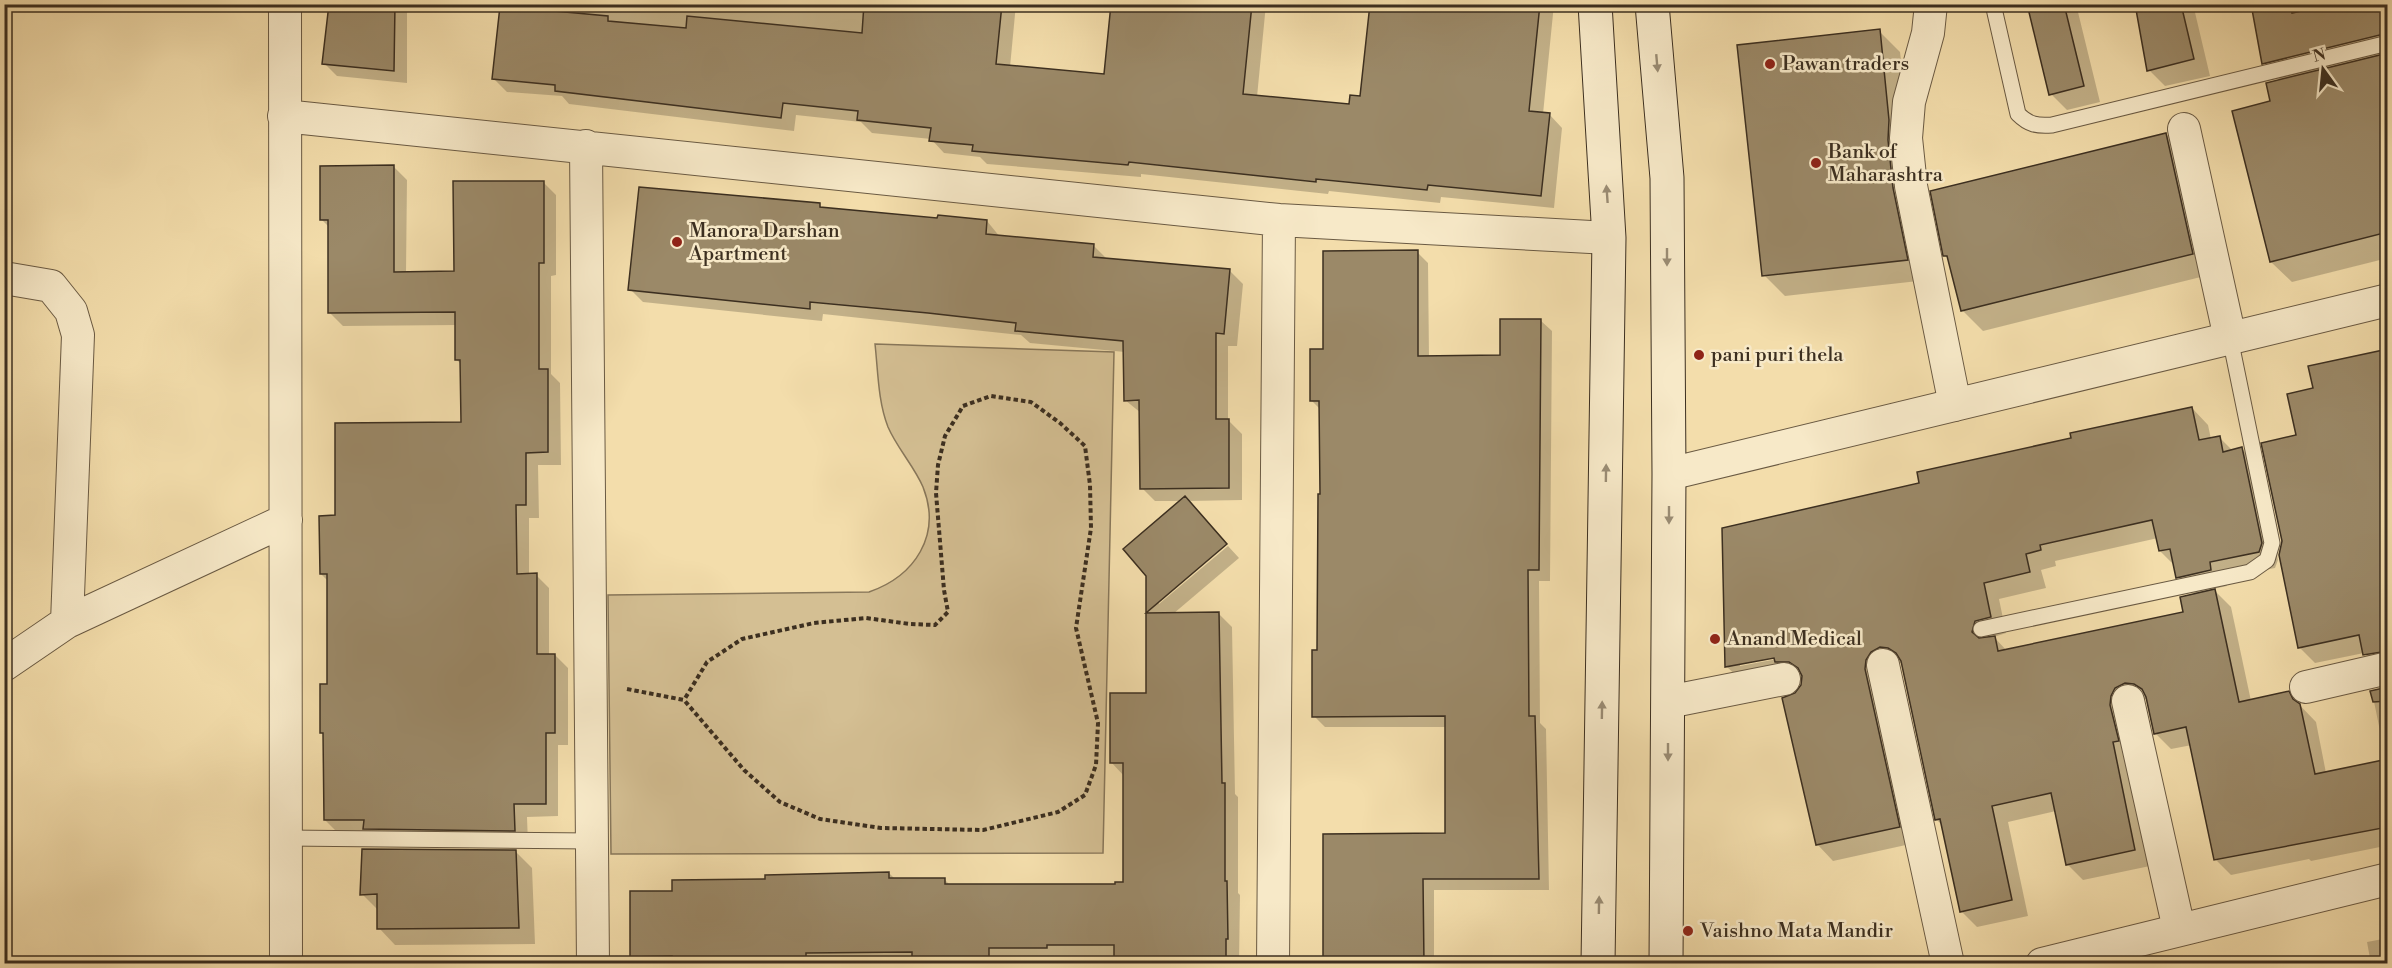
<svg xmlns="http://www.w3.org/2000/svg" width="2392" height="968" font-family="'Libre Bodoni',serif">
<rect width="100%" height="100%" fill="#f3ddab"/>
<filter id="stains"><feTurbulence type="fractalNoise" baseFrequency=".00333" numOctaves="4"/><feColorMatrix values="0 0 0 0 .2 0 0 0 0 .09 0 0 0 0 .02 0 0 0 .5 -.17"/></filter>
<radialGradient id="worn" r=".72"><stop offset=".6" stop-color="#630" stop-opacity="0"/><stop offset="1" stop-color="#630" stop-opacity=".3"/></radialGradient>
<path fill="#d4bf93" stroke="#88775a" stroke-width="1.5" d="M 875,344 L 1114,352 L 1103,853 L 611,854 L 608,595 L 869,592 C 915,576 942,535 923,487 C 914,466 897,448 888,427 C 878,402 878,371 875,344 Z"/>
<path fill="#0003" fill-rule="evenodd" d="M 330,4 L 407,4 L 407,83 L 337,76 L 324,63 Z
M 501,4 L 1016,4 L 1010,67 L 1105,76 L 1113,4 L 1266,4 L 1257,97 L 1351,106 L 1362,97 L 1371,4 L 1554,4 L 1543,114 L 1549,114 L 1562,128 L 1554,208 L 1441,197 L 1440,203 L 1329,191 L 1328,194 L 1141,174 L 1141,177 L 987,164 L 980,157 L 944,153 L 931,139 L 872,133 L 861,122 L 796,115 L 794,131 L 569,104 L 562,96 L 507,92 L 494,79 Z
M 2029,4 L 2076,4 L 2100,102 L 2067,110 L 2051,94 Z
M 2137,4 L 2193,4 L 2210,76 L 2165,86 L 2149,70 Z
M 2252,4 L 2388,4 L 2388,258 L 2292,282 L 2271,262 L 2272,103 L 2281,81 L 2264,63 Z
M 1879,31 L 1900,52 L 1927,280 L 1785,296 L 1764,275 Z
M 2166,134 L 2187,155 L 2213,274 L 1983,331 L 1962,310 L 1950,261 L 1945,255 Z
M 394,167 L 407,180 L 406,273 L 455,273 L 543,182 L 556,195 L 556,275 L 551,276 L 551,374 L 560,383 L 561,465 L 538,465 L 539,518 L 529,518 L 529,575 L 536,575 L 549,588 L 549,655 L 555,655 L 568,668 L 568,745 L 558,745 L 558,816 L 527,817 L 528,843 L 338,833 L 325,820 L 325,736 L 321,732 L 328,686 L 328,581 L 321,574 L 337,517 L 462,423 L 462,365 L 457,360 L 457,325 L 343,326 L 330,313 L 330,228 L 322,220 Z
M 819,205 L 823,209 L 939,220 L 987,221 L 1000,237 L 1094,246 L 1107,259 L 1230,271 L 1243,284 L 1237,346 L 1228,346 L 1228,420 L 1242,434 L 1242,500 L 1189,501 L 1226,543 L 1159,601 L 1159,604 L 1228,546 L 1239,558 L 1173,614 L 1219,614 L 1232,627 L 1235,794 L 1238,797 L 1238,893 L 1240,895 L 1239,964 L 1116,964 L 1115,957 L 1060,957 L 1060,960 L 1002,960 L 1002,964 L 639,964 L 632,956 L 673,893 L 767,881 L 889,873 L 895,879 L 944,879 L 950,885 L 1117,885 L 1124,883 L 1124,776 L 1111,762 L 1147,694 L 1148,575 L 1181,501 L 1155,501 L 1142,488 L 1141,413 L 1125,400 L 1125,352 L 1030,343 L 1021,335 L 823,314 L 822,321 L 643,302 L 630,289 Z
M 1417,252 L 1428,263 L 1429,357 L 1501,357 L 1540,320 L 1552,331 L 1550,581 L 1539,581 L 1540,723 L 1546,729 L 1549,890 L 1434,890 L 1434,964 L 1325,964 L 1324,836 L 1446,835 L 1446,727 L 1325,727 L 1314,716 L 1318,651 L 1322,495 L 1321,410 L 1312,401 L 1325,350 Z
M 2388,350 L 2388,670 L 2381,671 L 2364,653 L 2315,663 L 2299,647 L 2298,436 L 2315,389 Z
M 2192,408 L 2208,425 L 2211,439 L 2219,437 L 2233,451 L 2242,449 L 2258,465 L 2278,560 L 2275,568 L 2225,578 L 2227,586 L 2213,589 L 2231,607 L 2251,701 L 2288,693 L 2316,722 L 2326,773 L 2386,760 L 2372,692 L 2388,687 L 2388,839 L 2383,840 L 2385,846 L 2311,861 L 2309,859 L 2231,875 L 2215,859 L 2192,745 L 2171,749 L 2155,733 L 2148,699 L 2141,699 L 2150,866 L 2083,880 L 2067,864 L 2056,811 L 2008,822 L 2028,916 L 1977,927 L 1961,911 L 1943,826 L 1936,819 L 1903,663 L 1897,663 L 1915,843 L 1833,861 L 1817,844 L 1796,694 L 1802,686 L 1803,678 L 1743,682 L 1726,666 L 1921,484 L 2073,439 ZM 2158,538 L 2160,551 L 2175,566 L 2178,577 L 2196,595 L 2185,613 L 2007,651 L 1994,637 L 2006,633 L 1999,599 L 2046,588 L 2041,570 L 2056,566 L 2055,561 ZM 1781,655 L 1782,658 L 1740,666 L 1740,663 Z
M 516,852 L 532,868 L 535,944 L 395,945 L 379,928 L 379,911 L 362,894 Z
M 2388,938 L 2388,964 L 2371,964 L 2367,942 Z"/>
<path fill="#9b8968" stroke="#3c2f20" stroke-width="1.5" d="M 329,4 L 395,4 L 394,71 L 322,64 Z
M 864,4 L 1002,4 L 996,64 L 1104,74 L 1111,4 L 1252,4 L 1243,94 L 1349,104 L 1350,95 L 1360,96 L 1370,4 L 1540,4 L 1529,111 L 1550,113 L 1541,196 L 1428,185 L 1427,190 L 1316,179 L 1316,182 L 1129,162 L 1128,165 L 972,151 L 973,145 L 929,141 L 931,128 L 857,120 L 858,111 L 783,103 L 781,118 L 555,91 L 555,85 L 492,79 L 500,6 L 608,16 L 608,21 L 686,28 L 687,16 L 862,33 Z
M 2027,4 L 2064,4 L 2084,86 L 2049,95 Z
M 2135,4 L 2181,4 L 2194,59 L 2147,71 Z
M 2251,4 L 2290,4 L 2292,13 L 2333,4 L 2388,4 L 2388,33 L 2262,64 Z
M 1880,29 L 1889,120 L 1888,140 L 1893,188 L 1908,260 L 1762,276 L 1737,45 Z
M 2388,53 L 2388,232 L 2270,262 L 2232,111 L 2270,101 L 2266,83 Z
M 2166,133 L 2193,254 L 1961,311 L 1947,256 L 1943,256 L 1930,191 Z
M 394,165 L 394,272 L 454,271 L 453,181 L 544,181 L 544,263 L 539,263 L 539,369 L 548,369 L 548,452 L 526,453 L 526,505 L 516,505 L 517,574 L 537,573 L 537,654 L 555,654 L 555,733 L 546,733 L 546,804 L 514,804 L 515,831 L 363,829 L 364,820 L 324,820 L 323,733 L 320,733 L 320,684 L 327,684 L 327,574 L 320,574 L 319,516 L 335,515 L 335,423 L 461,422 L 460,360 L 455,360 L 455,312 L 328,313 L 328,220 L 320,220 L 320,166 Z
M 639,187 L 820,203 L 820,207 L 937,218 L 938,215 L 987,220 L 986,234 L 1094,244 L 1093,257 L 1230,269 L 1224,334 L 1216,333 L 1216,419 L 1229,419 L 1229,488 L 1140,489 L 1139,400 L 1124,401 L 1123,341 L 1015,331 L 1016,323 L 928,313 L 810,302 L 810,309 L 628,290 Z
M 1418,250 L 1418,356 L 1500,355 L 1500,319 L 1541,319 L 1539,570 L 1528,570 L 1529,716 L 1535,716 L 1539,879 L 1423,879 L 1424,963 L 1323,963 L 1323,834 L 1445,833 L 1445,716 L 1312,717 L 1312,650 L 1317,650 L 1318,494 L 1320,494 L 1319,401 L 1310,401 L 1310,349 L 1323,349 L 1323,251 Z
M 2388,349 L 2388,651 L 2363,655 L 2359,635 L 2298,648 L 2279,555 L 2282,541 L 2261,443 L 2296,435 L 2287,394 L 2313,388 L 2308,366 Z
M 2192,407 L 2199,440 L 2220,436 L 2223,452 L 2242,447 L 2262,543 L 2259,552 L 2210,562 L 2211,570 L 2176,578 L 2170,549 L 2159,551 L 2152,520 L 2040,545 L 2041,550 L 2026,554 L 2030,572 L 1984,583 L 1991,617 L 1975,621 L 1972,632 L 1979,638 L 1995,636 L 1998,651 L 2183,612 L 2180,597 L 2215,589 L 2239,702 L 2289,691 L 2293,699 L 2300,704 L 2315,774 L 2388,759 L 2388,827 L 2214,860 L 2186,727 L 2154,734 L 2146,697 L 2142,689 L 2134,684 L 2125,683 L 2115,688 L 2111,696 L 2110,705 L 2119,741 L 2113,742 L 2135,850 L 2066,865 L 2051,793 L 1992,806 L 2012,900 L 1960,912 L 1940,819 L 1935,820 L 1901,661 L 1896,653 L 1888,648 L 1880,647 L 1871,652 L 1866,660 L 1865,669 L 1900,827 L 1816,845 L 1782,698 L 1795,693 L 1801,685 L 1802,676 L 1798,668 L 1789,662 L 1775,662 L 1774,658 L 1725,667 L 1722,528 L 1919,483 L 1917,472 L 2071,438 L 2070,433 Z
M 1185,496 L 1227,544 L 1146,613 L 1219,612 L 1222,783 L 1225,783 L 1225,881 L 1227,881 L 1228,939 L 1226,939 L 1226,963 L 1114,963 L 1114,945 L 1047,945 L 1047,948 L 989,948 L 989,963 L 912,961 L 912,952 L 806,953 L 806,958 L 672,959 L 672,956 L 630,957 L 630,891 L 672,891 L 672,880 L 765,879 L 765,875 L 889,872 L 889,878 L 945,878 L 945,884 L 1115,884 L 1115,882 L 1123,882 L 1123,763 L 1110,763 L 1110,693 L 1146,693 L 1146,576 L 1123,549 Z
M 2388,687 L 2388,701 L 2373,702 L 2370,691 Z
M 362,849 L 516,850 L 519,928 L 377,929 L 377,894 L 360,895 Z"/>
<g fill="none" stroke-linecap="round" stroke-linejoin="round">
<defs>
<path id="lane" d="M 1993,4 L 2018,114 C 2029,125 2037,126 2052,125 L 2388,43
M 1981,629 L 2250,572 L 2267,560 L 2272,543 L 2230,338
M 286,838 L 592,841"/>
<path id="street" d="M 285,4 L 286,964
M 1931,4 L 1928,33 L 1909,102 L 1906,138 L 1911,186 L 1955,405
M 284,116 L 1279,220 L 1609,238
M 2184,129 L 2230,338
M 586,146 L 593,964
M 4,278 L 51,286 L 71,311 L 78,335 L 67,622
M 1669,474 L 2388,300
M 4,665 L 67,622 L 286,520
M 1883,665 L 1948,964
M 2306,687 L 2388,668
M 2128,701 L 2179,929
M 1668,702 L 1784,679
M 1273,964 L 1279,220
M 2042,964 L 2388,879"/>
<path id="secondary" d="M 1595,4 L 1609,238 L 1598,964
M 1652,4 L 1667,178 L 1669,474 L 1666,964"/>
</defs>
<use href="#lane" stroke="#6a5a43" stroke-width="17"/>
<use href="#street" stroke="#6a5a43" stroke-width="34"/>
<use href="#secondary" stroke="#3c2f20" stroke-width="35"/>
<path stroke="#3c2f20" stroke-width="4" stroke-dasharray="4.5 3" stroke-linecap="butt" d="M 627,689 L 684,700 L 744,770 L 780,802 L 820,819 L 881,828 L 983,830 L 1058,812 L 1085,795 L 1096,765 L 1098,723 L 1076,628 L 1091,528 L 1090,485 L 1085,446 L 1060,423 L 1031,402 L 991,396 L 963,406 L 945,436 L 938,465 L 936,493 L 944,590 L 948,612 L 935,625 L 910,624 L 866,618 L 814,623 L 742,639 L 707,662 L 684,700"/>
<use href="#lane" stroke="#f7e9c8" stroke-width="15"/>
<use href="#street" stroke="#f7e9c8" stroke-width="32"/>
<use href="#secondary" stroke="#f7e9c8" stroke-width="33"/>
</g>
<defs><path id="oneway-solid" d="M-6-.8H1V-3.2L6.5 0L1 3.2V.8H-6Z" transform="scale(1.5)"/></defs>
<g fill="#9a8c74">
<use href="#oneway-solid" transform="translate(1657 63) rotate(85)"/>
<use href="#oneway-solid" transform="translate(1607 194) rotate(-94)"/>
<use href="#oneway-solid" transform="translate(1667 257) rotate(90)"/>
<use href="#oneway-solid" transform="translate(1606 473) rotate(-89)"/>
<use href="#oneway-solid" transform="translate(1669 515) rotate(90)"/>
<use href="#oneway-solid" transform="translate(1602 710) rotate(-89)"/>
<use href="#oneway-solid" transform="translate(1668 752) rotate(90)"/>
<use href="#oneway-solid" transform="translate(1599 905) rotate(-89)"/>
</g>
<g fill="#8f2418" stroke="#f7e9c8" stroke-width="2">
<circle cx="1770" cy="64" r="6"/>
<circle cx="1816" cy="163" r="6"/>
<circle cx="677" cy="242" r="6"/>
<circle cx="1699" cy="355" r="6"/>
<circle cx="1715" cy="639" r="6"/>
<circle cx="1688" cy="931" r="6"/>
</g>
<g text-anchor="middle" dominant-baseline="central" stroke-width="5" stroke-linejoin="round" paint-order="stroke">
<g font-size="20" fill="#3c2f20" stroke="#f7e9c8" text-anchor="start">
<text x="1782" y="64">Pawan traders</text>
<text x="1828" y="152">Bank of<tspan x="1828" dy="23">Maharashtra</tspan></text>
<text x="689" y="231">Manora Darshan<tspan x="689" dy="23">Apartment</tspan></text>
<text x="1711" y="355">pani puri thela</text>
<text x="1727" y="639">Anand Medical</text>
<text x="1700" y="931">Vaishno Mata Mandir</text>
</g>
</g>
<rect width="2392" height="968" fill="none" stroke="#f3ddab" stroke-width="24"/>
<rect x="6" y="6" width="2380" height="956" fill="none" stroke="#3c2f20" stroke-width="3"/>
<rect x="12" y="12" width="2368" height="944" fill="none" stroke="#3c2f20" stroke-width="1.5"/>
<g transform="translate(2323 69) rotate(345)" stroke="#f7e9c8" stroke-width="4.5" paint-order="stroke">
<path d="M0-4.5L10 22L0 15L-10 22Z" fill="#3c2f20"/>
<text y="-9" font-size="16" font-weight="bold" text-anchor="middle" fill="#3c2f20">N</text>
</g>
<rect width="100%" height="100%" filter="url(#stains)"/>
<rect width="100%" height="100%" fill="url(#worn)"/>
</svg>
